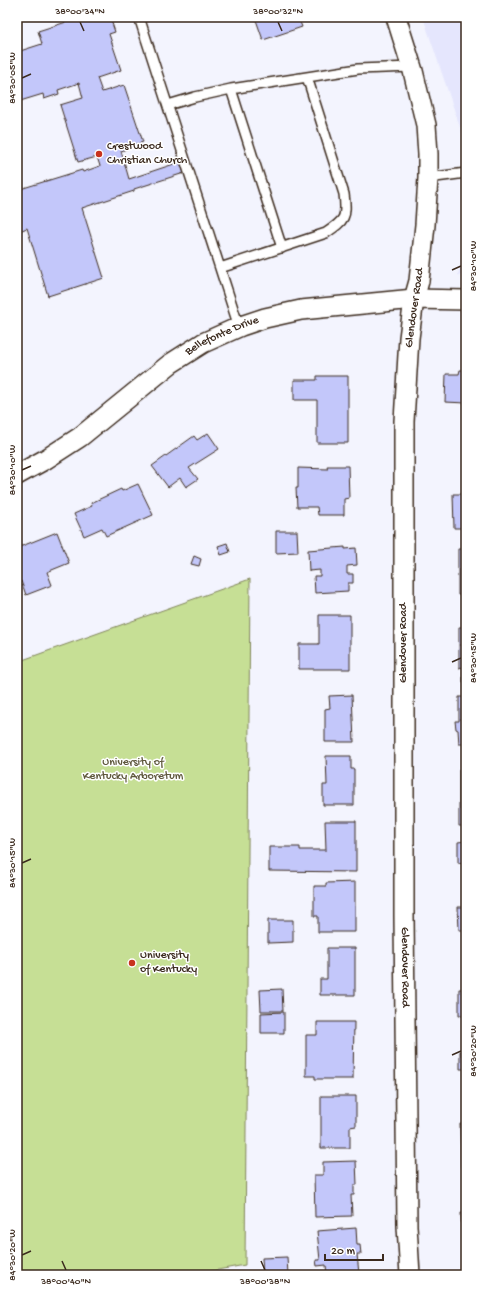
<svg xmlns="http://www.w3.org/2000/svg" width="483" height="1292" font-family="'Gochi Hand',sans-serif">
<rect width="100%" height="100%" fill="#f3f4fe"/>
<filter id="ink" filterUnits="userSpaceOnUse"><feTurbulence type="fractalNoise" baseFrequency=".025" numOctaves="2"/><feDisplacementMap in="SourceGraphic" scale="8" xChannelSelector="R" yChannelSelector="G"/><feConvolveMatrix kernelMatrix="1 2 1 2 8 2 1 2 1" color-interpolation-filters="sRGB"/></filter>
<g filter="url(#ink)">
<path fill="#e5e6fd" d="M 423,17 L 466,17 L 466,147 L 464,139 Z
M 466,243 L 466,276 L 458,275 Z"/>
<path fill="#c6df95" stroke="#80845a" d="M 250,579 L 245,1265 L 190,1275 L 17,1275 L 17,662 Z"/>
<path fill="#c3c7fa" stroke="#3b2a1e" d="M 82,17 L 110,17 L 115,32 L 109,34 L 121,70 L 97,78 L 102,92 L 124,85 L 143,142 L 127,147 L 127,149 L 121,151 L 129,179 L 180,162 L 184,173 L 134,189 L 134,191 L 82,208 L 104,278 L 48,296 L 27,228 L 17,232 L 17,190 L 82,170 L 83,172 L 100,166 L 97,157 L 78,162 L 60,105 L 83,98 L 79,83 L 58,90 L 59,94 L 44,99 L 43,94 L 17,102 L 17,52 L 42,44 L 38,31 Z
M 255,17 L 298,17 L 302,27 L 263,40 Z
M 460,370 L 466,370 L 466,403 L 445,402 L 446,374 L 459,374 Z
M 317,376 L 348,376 L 348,443 L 317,443 L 317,400 L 294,400 L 294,380 L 317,380 Z
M 208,433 L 219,449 L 189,468 L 198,479 L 186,487 L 180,478 L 168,487 L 152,466 L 194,436 L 197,440 Z
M 327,466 L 348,466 L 349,498 L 344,499 L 344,515 L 318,515 L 317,507 L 297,507 L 296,488 L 298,488 L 298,468 L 328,469 Z
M 138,484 L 153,515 L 106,536 L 102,528 L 84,536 L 74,514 L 92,506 L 91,503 L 121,489 L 122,491 Z
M 453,494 L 466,494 L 466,528 L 454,528 Z
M 276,531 L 297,531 L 298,552 L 276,553 Z
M 57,532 L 69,563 L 47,572 L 52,585 L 26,595 L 21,581 L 19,582 L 17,578 L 17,548 Z
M 227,543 L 230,552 L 221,555 L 218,546 Z
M 345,547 L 345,549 L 356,548 L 357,565 L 347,566 L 347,574 L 353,574 L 353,583 L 348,583 L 348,591 L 315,593 L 314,576 L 320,576 L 320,570 L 309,571 L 308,550 Z
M 458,549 L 466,549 L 466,595 L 458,595 Z
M 194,556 L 201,559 L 199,566 L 191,564 Z
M 319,615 L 350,615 L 350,669 L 299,669 L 299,644 L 319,644 Z
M 459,627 L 466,627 L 466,683 L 463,682 L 463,667 L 459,668 Z
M 352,695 L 354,742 L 325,742 L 325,709 L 330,708 L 329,696 Z
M 459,697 L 466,697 L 466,744 L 459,744 L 458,730 L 456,729 L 455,721 L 459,721 Z
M 326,756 L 351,756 L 351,769 L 354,769 L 354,805 L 323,805 L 323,785 L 327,785 Z
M 459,770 L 466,770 L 466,826 L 459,826 Z
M 325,821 L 356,821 L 356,872 L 269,871 L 269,847 L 300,847 L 300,850 L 326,850 Z
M 466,841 L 466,894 L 464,894 L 464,864 L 458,863 L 458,842 Z
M 355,882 L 355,932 L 318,932 L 318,916 L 314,916 L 314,886 L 326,886 L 326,883 Z
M 458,907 L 466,907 L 466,955 L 464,955 L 464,930 L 459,930 Z
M 268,920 L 293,920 L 293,942 L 268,943 Z
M 327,948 L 355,948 L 355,995 L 320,995 L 320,979 L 327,979 Z
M 282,989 L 283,1011 L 261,1011 L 260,990 Z
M 459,989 L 466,989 L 466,1015 L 459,1015 Z
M 284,1012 L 284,1033 L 261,1033 L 261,1013 Z
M 317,1022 L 354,1022 L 353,1079 L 315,1079 L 315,1076 L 306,1076 L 306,1035 L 317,1035 Z
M 460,1051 L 466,1051 L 466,1069 L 460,1069 Z
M 321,1096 L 356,1096 L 356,1126 L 350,1127 L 350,1148 L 321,1148 Z
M 460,1124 L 466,1124 L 466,1167 L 461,1167 Z
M 356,1161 L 357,1185 L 354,1185 L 354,1195 L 351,1195 L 352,1216 L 315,1217 L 314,1175 L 323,1175 L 323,1162 Z
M 466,1191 L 466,1233 L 462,1233 L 461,1213 L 466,1213 Z
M 356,1228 L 357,1245 L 360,1245 L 361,1254 L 357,1254 L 359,1274 L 327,1275 L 326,1265 L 317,1266 L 316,1260 L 320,1260 L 317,1231 Z
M 287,1257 L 288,1275 L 263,1275 L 262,1258 Z"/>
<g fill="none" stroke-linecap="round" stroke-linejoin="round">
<defs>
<path id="lane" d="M 139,17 L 239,327
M 231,89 L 282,248
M 168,105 L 195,97 L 231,89 L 307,77 L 358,69 L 412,67
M 428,178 L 466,173
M 220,268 L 326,233 C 345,220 347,218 344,194 L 307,77"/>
<g id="street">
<path id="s1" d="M 396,17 L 413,71 L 426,125 L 428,154 L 428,178 L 425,225 L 419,281 L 414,299 L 409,338 L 404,421 L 404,916 L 407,1226 L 410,1275"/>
<path id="s2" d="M 17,475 L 46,459 L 80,437 L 170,364 L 203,343 L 241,326 L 265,318 L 301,310 L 414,299 L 466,300"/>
</g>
</defs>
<use href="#lane" stroke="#3b2a1e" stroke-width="12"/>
<use href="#street" stroke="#3b2a1e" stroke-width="22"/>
<use href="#lane" stroke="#fff" stroke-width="9"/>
<use href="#street" stroke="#fff" stroke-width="19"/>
</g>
</g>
<path fill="none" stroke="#3b2a1e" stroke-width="1.5" d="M 80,22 L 84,31M 278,22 L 282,31M 22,78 L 31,74M 452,270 L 461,266M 22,470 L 31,466M 452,662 L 461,658M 22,863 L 31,859M 452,1055 L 461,1051M 22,1255 L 31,1251M 62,1261 L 66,1270M 261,1261 L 265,1270"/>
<g fill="#c8321e" stroke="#fff" stroke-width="1.5">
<circle cx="99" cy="154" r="4"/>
<circle cx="132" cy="963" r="4"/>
</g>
<g text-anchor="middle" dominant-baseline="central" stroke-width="3" stroke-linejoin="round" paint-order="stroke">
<g font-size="12" fill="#3b2a1e" stroke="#fff" text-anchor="start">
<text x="107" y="147">Crestwood<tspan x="107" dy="14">Christian Church</tspan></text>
<text x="140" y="956">University<tspan x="140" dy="14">of Kentucky</tspan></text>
</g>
<g font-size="12" fill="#3b2a1e" stroke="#fff">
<text transform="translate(415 308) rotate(-82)">Glendover Road</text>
<text stroke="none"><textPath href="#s2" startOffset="249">Bellefonte Drive</textPath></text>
<text transform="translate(404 643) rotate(-90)">Glendover Road</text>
<text stroke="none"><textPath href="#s1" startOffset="956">Glendover Road</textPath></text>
</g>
<g font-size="12" fill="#5e573c" stroke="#fff">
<text x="133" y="763">University of<tspan x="133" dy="14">Kentucky Arboretum</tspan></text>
</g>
</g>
<rect width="483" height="1292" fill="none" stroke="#fff" stroke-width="44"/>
<path d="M325 1254v6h58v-6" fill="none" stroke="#3b2a1e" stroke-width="2"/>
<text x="331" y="1254" font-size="12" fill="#3b2a1e" stroke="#ffffff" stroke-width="3" paint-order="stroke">20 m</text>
<rect x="22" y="22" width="439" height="1248" fill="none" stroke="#3b2a1e" stroke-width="1.5"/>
<g font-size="10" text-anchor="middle" fill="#3b2a1e">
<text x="80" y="14">38°00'34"N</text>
<text x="278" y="14">38°00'32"N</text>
<text transform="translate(11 78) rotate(-90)" y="4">84°30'05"W</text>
<text transform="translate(472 266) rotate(-90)" y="4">84°30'10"W</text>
<text transform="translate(11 470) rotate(-90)" y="4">84°30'10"W</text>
<text transform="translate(472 658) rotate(-90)" y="4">84°30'15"W</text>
<text transform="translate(11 863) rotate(-90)" y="4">84°30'15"W</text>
<text transform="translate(472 1051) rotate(-90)" y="4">84°30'20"W</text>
<text transform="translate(11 1255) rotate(-90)" y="4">84°30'20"W</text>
<text x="66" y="1284">38°00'40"N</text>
<text x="265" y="1284">38°00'38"N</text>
</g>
</svg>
